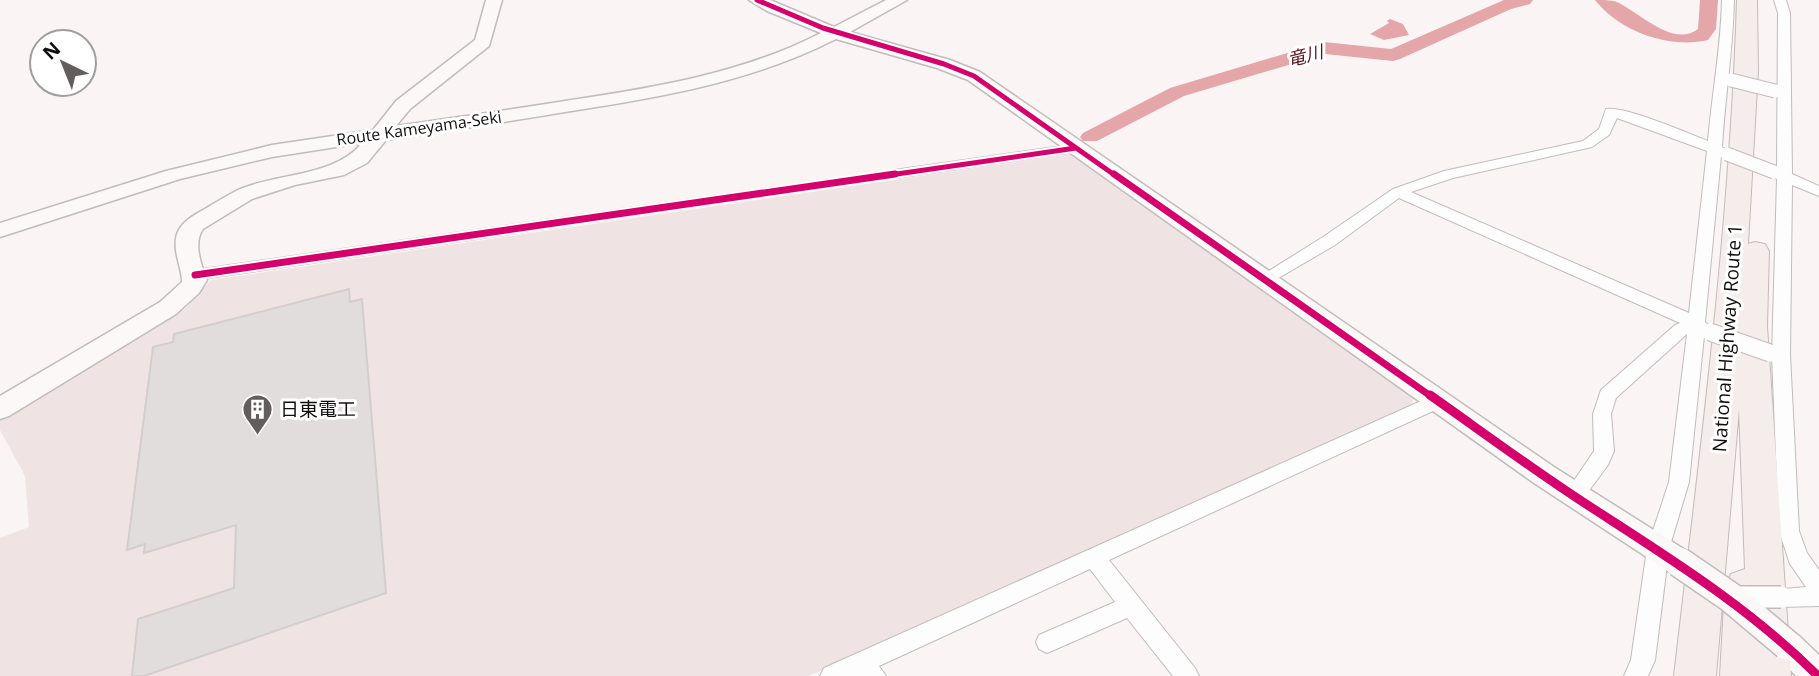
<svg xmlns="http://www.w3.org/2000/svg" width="1819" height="676" font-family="'Open Sans','Noto Sans JP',sans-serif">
<rect width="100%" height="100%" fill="#faf4f4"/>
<path fill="#f0e3e3" d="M 1070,154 L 1081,156 L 1415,392 L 1412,404 L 919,632 L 808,676 L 0,676 L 0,538 L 29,527 L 25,476 L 0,430 L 0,415 L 185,309 L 211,280 Z"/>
<path fill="#e5a6aa" d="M 1390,19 L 1403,24 L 1409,35 L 1384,40 L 1370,34 L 1389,23 L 1387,21 Z"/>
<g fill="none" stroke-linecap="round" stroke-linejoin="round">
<path fill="#e5a6aa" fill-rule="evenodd" d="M 1504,0 L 1533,0 L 1530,4 L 1511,9 L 1400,59 L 1393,61 L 1325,54 L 1184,96 L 1097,141 L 1083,141 L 1080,137 L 1083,133 L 1170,88 L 1324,42 L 1391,49 Z
M 1595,0 C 1602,0 1611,0 1617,2 C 1639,12 1673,48 1698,29 L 1700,0 L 1718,0 L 1716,29 L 1708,40 C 1670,49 1620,32 1595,0 Z"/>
</g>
<path fill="#e2dddd" stroke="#d3cece" stroke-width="2" d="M 349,289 L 350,302 L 362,299 L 386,593 L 144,676 L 132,676 L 138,619 L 234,588 L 236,525 L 144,553 L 145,544 L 127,550 L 153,347 L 173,342 L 174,334 Z"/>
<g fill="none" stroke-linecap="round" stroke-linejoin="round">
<defs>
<path id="street" d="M 1722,0 L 1734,0 C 1733,49 1725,97 1722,147 L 1730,152 L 1721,156 L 1705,322 L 1716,331 L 1713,335 L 1704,336 L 1689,482 L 1669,549 L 1655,660 L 1648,676 L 1624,676 L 1631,660 L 1647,549 L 1669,482 L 1687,334 L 1616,398 L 1611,414 L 1614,451 L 1608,465 L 1582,500 L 1575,502 L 1568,500 L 1565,494 L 1594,451 L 1593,414 L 1601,390 L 1675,325 L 1680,323 L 1399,198 L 1335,245 L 1270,283 L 1258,283 L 1256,279 L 1323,237 L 1393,189 L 1444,171 L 1583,141 L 1599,129 L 1606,109 C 1626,106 1687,133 1708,141 C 1712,94 1721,47 1722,0 ZM 1617,118 L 1707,151 L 1689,313 L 1411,192 L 1453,178 L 1592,147 L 1609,135 Z
M 1774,0 L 1786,0 L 1790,13 L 1792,174 L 1819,186 L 1819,196 L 1792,185 L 1790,355 L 1799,531 L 1807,553 L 1819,570 L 1819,606 L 1781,607 L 1773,604 L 1770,597 L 1773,590 L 1806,587 L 1790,564 L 1779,531 L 1772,355 L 1777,179 L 1767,172 L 1769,169 L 1777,168 L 1778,13 Z
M 1076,144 L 1083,148 L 1081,151 L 195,280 L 187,275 L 195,270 Z
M 1439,393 L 1446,395 L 1448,400 L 1446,405 L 1109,560 L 1195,668 L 1199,676 L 1173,676 L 1127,618 L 1047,653 L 1039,649 L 1036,642 L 1039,635 L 1115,602 L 1090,569 L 879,666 L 886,676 L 820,676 L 824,668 Z"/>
<path id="secondary" d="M 486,0 L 502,0 L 489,46 L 410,109 L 396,126 C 452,118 508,110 565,101 C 652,88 741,74 821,33 L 767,11 L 749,0 L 770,0 L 834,27 L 886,0 L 907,0 L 850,32 L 950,60 L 980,72 L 1554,467 L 1690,553 L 1694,562 L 1690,571 L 1679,575 L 1668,571 L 1534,483 L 968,80 L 937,68 L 836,39 C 752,82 658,98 565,112 C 505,122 445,131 386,140 L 367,163 L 344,175 L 295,185 L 252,199 L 203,229 C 193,243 201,265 207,280 L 199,293 L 176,314 L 9,416 L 0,419 L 0,396 L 160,302 L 182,282 C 182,267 172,251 177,234 C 181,222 194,215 205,209 C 215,203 226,196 238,190 C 276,173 335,177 362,143 L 272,157 L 180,179 L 0,237 L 0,223 L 166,171 L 272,145 L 373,130 L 396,101 L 475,40 Z
M 1787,630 L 1798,635 L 1819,655 L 1819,676 L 1796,676 L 1776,655 L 1771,645 L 1776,635 Z"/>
<path id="highway" d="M 1737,0 L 1757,0 L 1758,71 L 1748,244 L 1755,242 L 1765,244 L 1769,251 L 1767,326 L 1791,676 L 1720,676 L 1725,586 L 1731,574 L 1745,569 L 1739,409 L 1716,676 L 1674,676 C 1700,452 1730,226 1737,0 Z"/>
</defs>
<use href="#street" stroke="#c0bcbc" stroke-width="2"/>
<use href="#secondary" stroke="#c0bcbc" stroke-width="3"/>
<use href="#highway" stroke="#c5baba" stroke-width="2"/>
<use href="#street" fill="#fefdfd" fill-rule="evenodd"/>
<use href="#secondary" fill="#fcf8f8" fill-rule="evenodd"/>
<use href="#highway" fill="#f5ecec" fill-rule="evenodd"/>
<defs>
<path id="street-bridge-far2" d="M 1731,80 L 1775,91
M 1727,154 L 1774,172"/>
<path id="street-bridge-far1" d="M 1710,332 L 1770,353"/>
<path id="street-bridge" d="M 1730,597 L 1781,597"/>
<path id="secondary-bridge" d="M 1679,562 L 1730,597 L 1787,645"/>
</defs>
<use href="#street-bridge-far2" stroke="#c0bcbc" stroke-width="15" stroke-linecap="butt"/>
<use href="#street-bridge-far1" stroke="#c0bcbc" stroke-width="19" stroke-linecap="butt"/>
<use href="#street-bridge" stroke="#c0bcbc" stroke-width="24" stroke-linecap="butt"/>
<use href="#secondary-bridge" stroke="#c0bcbc" stroke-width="32" stroke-linecap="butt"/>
<use href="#street-bridge-far2" stroke="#fefdfd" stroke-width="13"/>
<use href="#street-bridge-far1" stroke="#fefdfd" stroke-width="17"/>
<use href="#street-bridge" stroke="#fefdfd" stroke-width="21"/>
<use href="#secondary-bridge" stroke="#fcf8f8" stroke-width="29"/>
<defs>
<path id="cycleway-far2" d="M 757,0 L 823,28 L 944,64 L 974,76 L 1116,176
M 883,176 L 1076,148"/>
<path id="cycleway-far1" d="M 1114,174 L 1432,397
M 195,275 L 895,174"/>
<path id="cycleway" d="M 1430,395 C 1481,431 1531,468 1583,502 C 1666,556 1748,606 1818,676"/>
</defs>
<use href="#cycleway-far2" stroke="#fff" stroke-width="9"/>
<use href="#cycleway-far1" stroke="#fff" stroke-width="11"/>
<use href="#cycleway" stroke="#fff" stroke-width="13"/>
<use href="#cycleway-far2" stroke="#d6006c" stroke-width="5"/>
<use href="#cycleway-far1" stroke="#d6006c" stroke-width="7"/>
<use href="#cycleway" stroke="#d6006c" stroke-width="9"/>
</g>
<defs>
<symbol id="building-pin" viewBox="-11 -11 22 30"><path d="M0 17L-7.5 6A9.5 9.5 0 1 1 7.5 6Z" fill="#625e5e" stroke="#fff"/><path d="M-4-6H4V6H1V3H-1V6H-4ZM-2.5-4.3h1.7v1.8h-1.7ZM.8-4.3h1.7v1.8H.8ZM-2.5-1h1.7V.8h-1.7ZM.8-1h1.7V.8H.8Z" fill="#fff"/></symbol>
</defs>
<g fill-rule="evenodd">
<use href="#building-pin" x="240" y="392" width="35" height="47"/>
</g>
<g text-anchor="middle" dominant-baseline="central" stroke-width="6" stroke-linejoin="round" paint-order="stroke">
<g font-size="16" fill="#100d0d" stroke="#fff">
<text transform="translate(419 128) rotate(-8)">Route Kameyama-Seki</text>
</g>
<g font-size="18" font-style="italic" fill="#5f111e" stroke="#fff">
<text transform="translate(1305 55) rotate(-14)">竜川</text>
</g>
<g font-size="19" fill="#100d0d" stroke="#fff">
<text transform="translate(1727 338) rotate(-86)">National Highway Route 1</text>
</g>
<g font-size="19" fill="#100d0d" stroke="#fff" text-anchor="start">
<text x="280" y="409">日東電工</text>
</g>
</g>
<g transform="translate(63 63) rotate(317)"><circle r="33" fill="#ffffff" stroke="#9f9e9e" stroke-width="2"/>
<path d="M0-5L12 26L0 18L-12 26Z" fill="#625e5e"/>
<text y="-10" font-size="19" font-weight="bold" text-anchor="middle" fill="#100d0d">N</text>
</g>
</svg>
